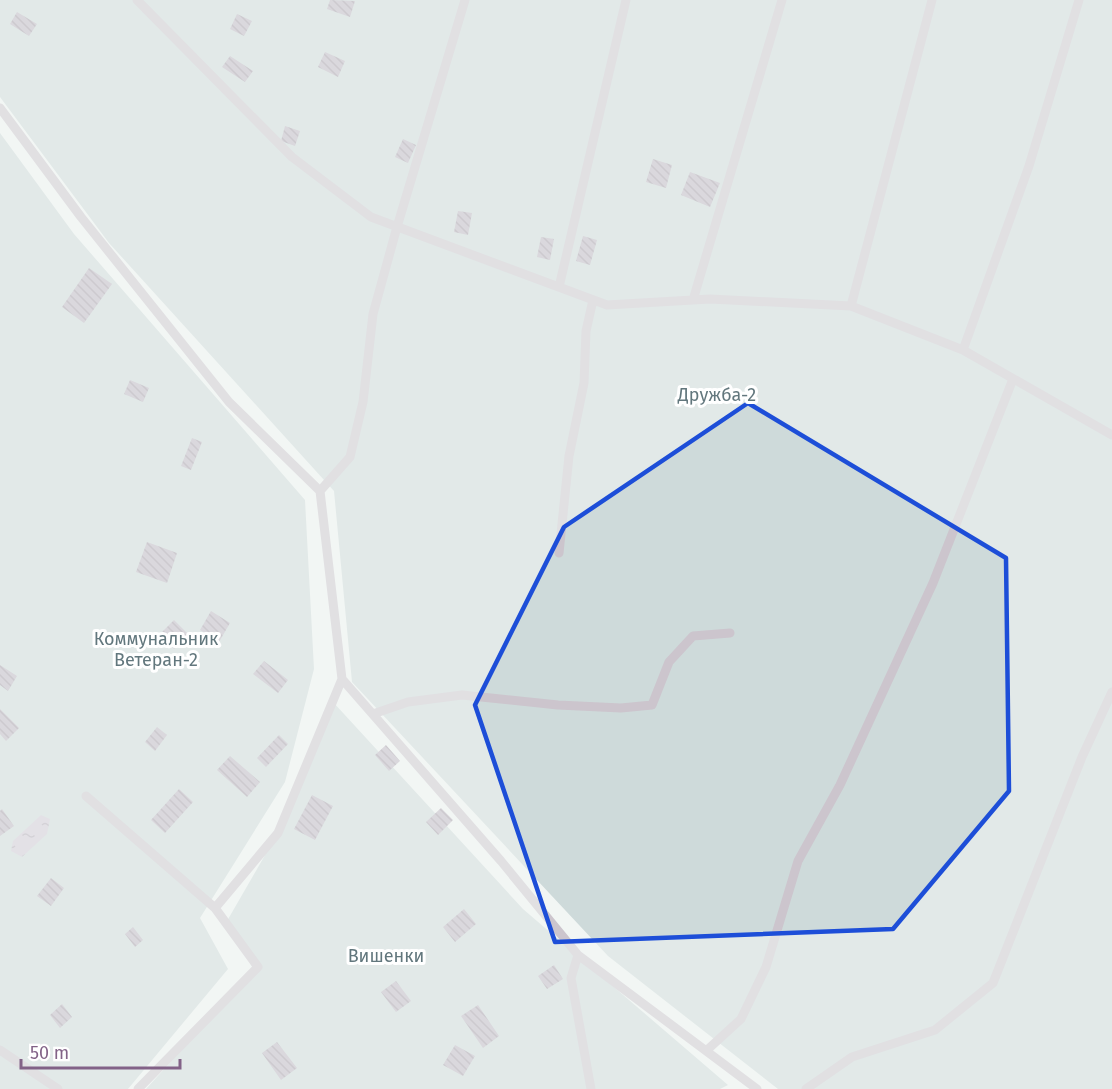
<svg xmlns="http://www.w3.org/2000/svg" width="1112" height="1089" font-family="'Fira Sans',sans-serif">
<defs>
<pattern id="water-ripples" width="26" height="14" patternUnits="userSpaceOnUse" patternTransform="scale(1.5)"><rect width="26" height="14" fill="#d1c8d6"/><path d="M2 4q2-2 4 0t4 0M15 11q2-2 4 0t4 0" fill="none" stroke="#afa6b3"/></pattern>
<pattern id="building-back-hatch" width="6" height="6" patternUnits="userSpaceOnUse" patternTransform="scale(1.5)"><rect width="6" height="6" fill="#bdb3c0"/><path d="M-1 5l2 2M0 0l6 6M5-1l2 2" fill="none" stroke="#9f95a2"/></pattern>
</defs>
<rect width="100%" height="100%" fill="#f2f6f4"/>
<path fill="#cedada" d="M 0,0 L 1112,0 L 1112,1089 L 778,1089 L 608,956 L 352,682 L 334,491 L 109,243 L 0,97 Z
M 0,133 L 74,234 L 305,500 L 314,669 L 285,782 L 200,918 L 228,969 L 128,1089 L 0,1089 Z
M 333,702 L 523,909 L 728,1085 L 720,1089 L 146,1089 L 254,970 L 227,921 L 280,829 Z"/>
<path fill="url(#water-ripples)" d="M 41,815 L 50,819 L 47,834 L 22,857 L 11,851 L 13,841 Z"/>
<path fill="url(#building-back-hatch)" d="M 330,0 L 355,1 L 350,17 L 327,9 Z
M 17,12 L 37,24 L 29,36 L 10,24 Z
M 237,14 L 252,21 L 244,36 L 230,29 Z
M 325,52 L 345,61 L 338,77 L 318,67 Z
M 230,56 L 253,71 L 245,82 L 222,67 Z
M 285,126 L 300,131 L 295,146 L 281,141 Z
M 403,139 L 416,145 L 408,163 L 395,157 Z
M 653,159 L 672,165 L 666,188 L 646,182 Z
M 690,172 L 720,183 L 710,207 L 681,195 Z
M 458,211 L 472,213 L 468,235 L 454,232 Z
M 583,236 L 597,240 L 590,265 L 576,261 Z
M 541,237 L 554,239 L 550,260 L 537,257 Z
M 89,268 L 112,284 L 84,323 L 62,307 Z
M 130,380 L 149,388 L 143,402 L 124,394 Z
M 192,438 L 202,442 L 191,470 L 181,466 Z
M 147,542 L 177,553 L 167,583 L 136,572 Z
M 211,611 L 230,623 L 219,642 L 200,630 Z
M 174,620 L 189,635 L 174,649 L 160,634 Z
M 264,661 L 288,680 L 278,693 L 253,674 Z
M 0,665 L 17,676 L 8,691 L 0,685 Z
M 0,709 L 19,728 L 6,741 L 0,734 Z
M 157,727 L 167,735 L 155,751 L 145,742 Z
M 279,735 L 288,744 L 266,767 L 257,758 Z
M 386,745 L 400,761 L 389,771 L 375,755 Z
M 230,756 L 260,782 L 247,797 L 217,770 Z
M 179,789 L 193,802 L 165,833 L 151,820 Z
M 312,795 L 333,806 L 315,840 L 294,829 Z
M 441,808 L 453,820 L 438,835 L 426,822 Z
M 2,809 L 14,826 L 0,836 L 0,811 Z
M 51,878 L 64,888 L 51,906 L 37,896 Z
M 464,909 L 476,924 L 455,942 L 443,927 Z
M 133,927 L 143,940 L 135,947 L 125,934 Z
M 554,965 L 563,979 L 547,989 L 538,976 Z
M 396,981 L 411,1001 L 396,1012 L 381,992 Z
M 62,1004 L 72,1017 L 60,1028 L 50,1015 Z
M 478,1005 L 499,1036 L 483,1048 L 461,1016 Z
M 277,1042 L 297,1068 L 281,1080 L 262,1053 Z
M 455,1045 L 475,1056 L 463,1076 L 443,1065 Z"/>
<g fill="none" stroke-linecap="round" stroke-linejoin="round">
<path stroke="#ccc5cd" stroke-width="9" d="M 137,0 L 292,157 L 371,217 L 607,305 L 710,299 L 851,306 L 963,350 L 1112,435
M 0,108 L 81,217 L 229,402 L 320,491 L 342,679 L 501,861 L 578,955 L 571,978 L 591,1089
M 559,287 L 626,0
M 693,300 L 782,0
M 851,306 L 932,0
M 963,350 L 1029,166 L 1079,0
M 320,491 L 350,457 L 363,402 L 373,314 L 397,227 L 465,0
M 559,553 L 569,456 L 584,383 L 586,331 L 593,300
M 373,714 L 408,702 L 462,695 L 558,705 L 621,708 L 652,705 L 669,662 L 693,636 L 730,633
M 86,796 L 215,908
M 578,955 L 757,1089
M 0,1050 L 58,1089
M 706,1051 L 741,1019 L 766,967 L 798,861 L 840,785 L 933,583 L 1013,379
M 138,1089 L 258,967 L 215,908 L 278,833 L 342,679
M 806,1089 L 852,1057 L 935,1030 L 993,983 L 1082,757 L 1112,692"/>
</g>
<path d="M0 0H1112V1089H0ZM 748,403 L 1006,558 L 1009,791 L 893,929 L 555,942 L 475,705 L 564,527 Z" fill="#f2f6f4" fill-opacity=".55" fill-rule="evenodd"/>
<path fill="none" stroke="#1d4ed8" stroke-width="4.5" stroke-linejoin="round" d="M 748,403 L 1006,558 L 1009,791 L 893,929 L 555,942 L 475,705 L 564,527 Z"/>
<g text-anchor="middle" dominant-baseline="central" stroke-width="6" stroke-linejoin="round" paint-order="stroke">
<g font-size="18" fill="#62777d" stroke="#fff">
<text x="717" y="395">Дружба-2</text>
<text x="156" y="639">Коммунальник<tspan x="156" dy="21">Ветеран-2</tspan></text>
<text x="386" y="956">Вишенки</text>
</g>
</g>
<path d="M21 1059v9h159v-9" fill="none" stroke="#826287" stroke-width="3"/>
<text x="30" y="1059" font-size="18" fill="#826287" stroke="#ffffff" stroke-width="4.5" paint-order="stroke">50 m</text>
</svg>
